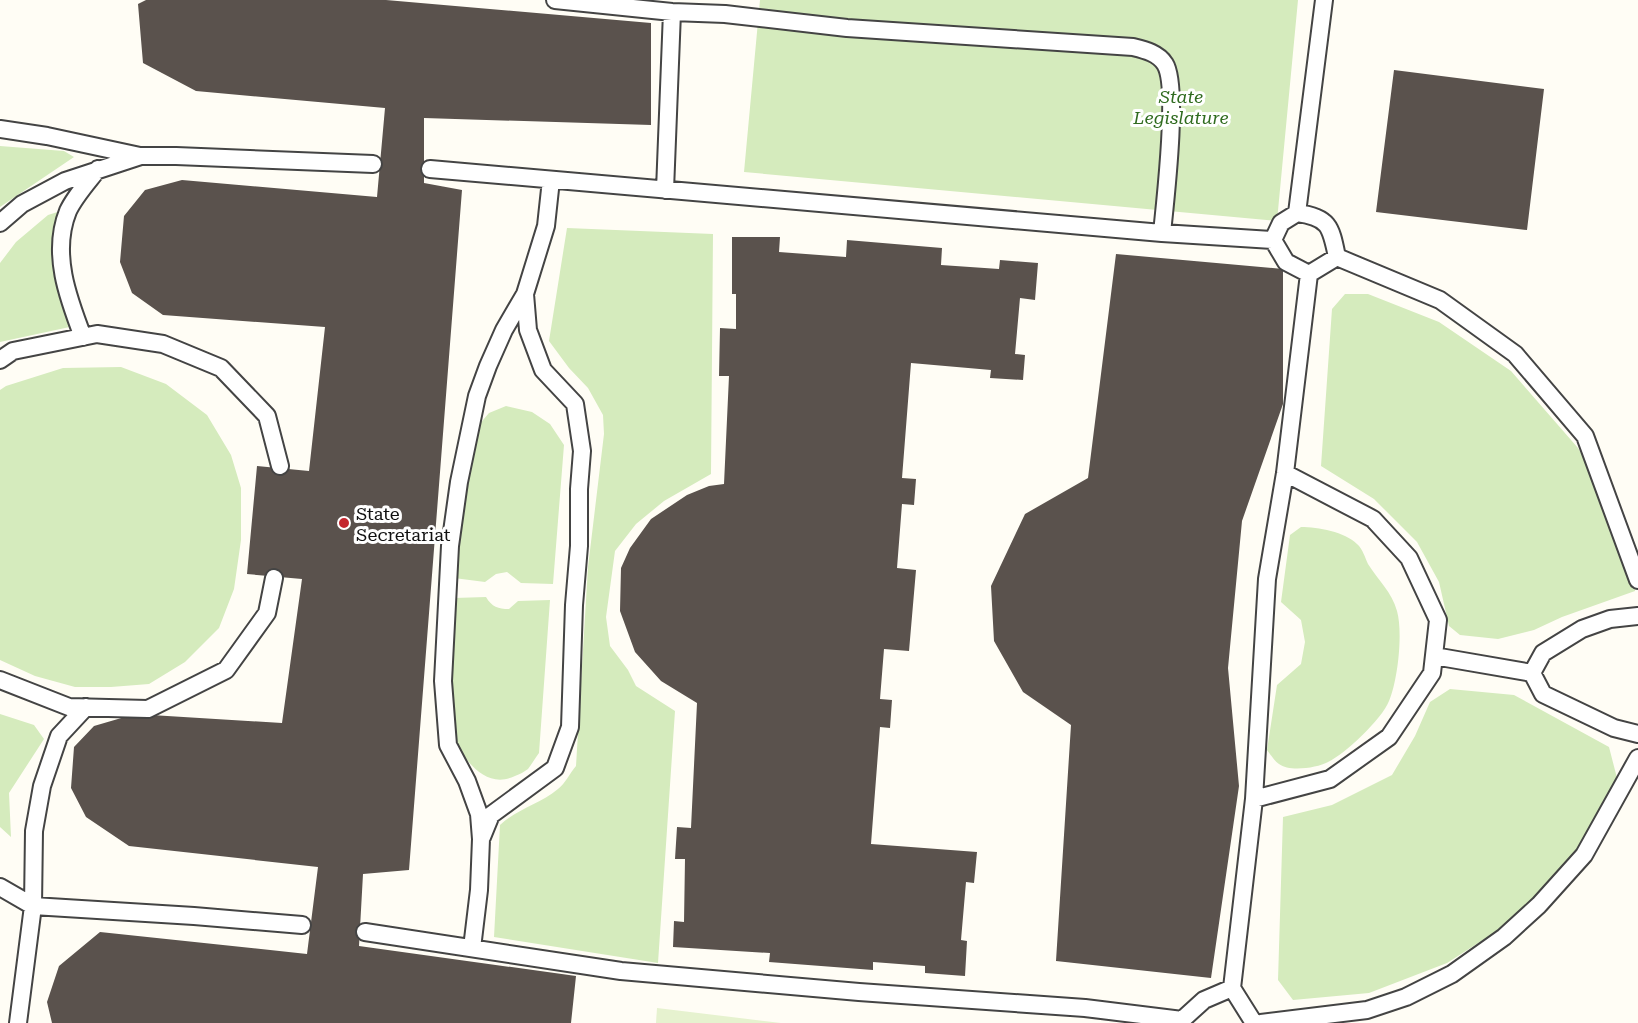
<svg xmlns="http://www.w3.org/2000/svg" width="1638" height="1023" font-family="'Roboto Serif',serif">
<rect width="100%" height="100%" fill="#fffdf5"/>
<path fill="#d5ebbd" d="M 760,0 L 1298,0 L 1277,221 L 744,172 Z
M 0,146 L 64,151 L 74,157 L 0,207 Z
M 67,209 L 61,263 L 79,325 L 0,342 L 0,263 L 16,242 L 48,215 Z
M 567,228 L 713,234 L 711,474 L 664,501 L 636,524 L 615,551 L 606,617 L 610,646 L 628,670 L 636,686 L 675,711 L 658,963 L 494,937 L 500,825 C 517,809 540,804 558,789 C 565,784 570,773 576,766 L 588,567 L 604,434 L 603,415 L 588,388 L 569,368 L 549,341 Z
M 1345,294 L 1368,294 L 1439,322 L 1511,371 L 1578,448 L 1614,508 L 1634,565 L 1635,591 L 1562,617 L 1534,630 L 1498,639 L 1460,635 L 1449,626 L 1439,582 L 1417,542 L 1374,499 L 1321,466 L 1332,309 Z
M 121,367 L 166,384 L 207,415 L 231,455 L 241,488 L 241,540 L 234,589 L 219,628 L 185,662 L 149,684 L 111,687 L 75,687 L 35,676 L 0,660 L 0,390 L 6,386 L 63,368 Z
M 506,406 L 532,412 L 550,424 L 564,445 L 553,584 L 521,583 L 507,572 L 496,574 L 485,582 L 454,578 L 471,434 L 489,413 Z
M 1301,527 C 1318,527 1345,532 1357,544 C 1363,549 1365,558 1368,564 C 1378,580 1392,592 1397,611 C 1403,632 1398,680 1389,701 C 1382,719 1345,754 1328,762 C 1317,768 1289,772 1279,764 C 1274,761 1271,755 1267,750 L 1277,685 L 1301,664 L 1305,642 L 1301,620 L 1281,602 L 1290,535 Z
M 486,597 C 492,607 498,609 509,609 L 518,601 L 550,600 L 539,753 C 535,758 532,764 528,769 C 524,772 520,774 515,776 C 486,790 466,761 452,739 L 454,598 Z
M 1450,689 L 1514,695 L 1609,747 L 1617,778 L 1590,832 L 1563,871 L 1525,913 L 1447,963 L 1369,993 L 1293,1000 L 1278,980 L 1283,817 L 1332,805 L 1392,775 L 1415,736 L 1430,702 Z
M 0,714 L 34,725 L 44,739 L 9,793 L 11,837 L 0,827 Z"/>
<path fill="#e6f2cf" d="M 657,1008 L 781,1023 L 656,1023 Z"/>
<path fill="#5a524d" d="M 146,0 L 386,0 L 651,23 L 651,125 L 424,118 L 424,183 L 462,190 L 409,870 L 363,874 L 359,946 L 576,976 L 571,1023 L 52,1023 L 47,1002 L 59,966 L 100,932 L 307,954 L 318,867 L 129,846 L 86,817 L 71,788 L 74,747 L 94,726 L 135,714 L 282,723 L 302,579 L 247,574 L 257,466 L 309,471 L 325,327 L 163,315 L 132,293 L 120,262 L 124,216 L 145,190 L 182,180 L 377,197 L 385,108 L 196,91 L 143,63 L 138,4 Z
M 1394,70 L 1544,89 L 1527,230 L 1376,212 Z
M 732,237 L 780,237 L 779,252 L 846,257 L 847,240 L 942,248 L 941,265 L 999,269 L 1000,260 L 1038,263 L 1035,300 L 1020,298 L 1015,354 L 1025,355 L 1023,380 L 990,378 L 991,370 L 911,363 L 902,478 L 916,479 L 914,505 L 902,504 L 897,568 L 916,570 L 909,651 L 884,649 L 880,699 L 892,700 L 890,728 L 880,727 L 871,844 L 977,852 L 974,883 L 966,882 L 961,940 L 967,941 L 965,976 L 925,973 L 925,966 L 873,962 L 873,970 L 769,962 L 770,953 L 673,947 L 674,921 L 684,922 L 685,859 L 675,859 L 677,827 L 691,828 L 697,703 L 661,681 L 635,652 L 620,611 L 621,568 L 630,548 L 651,519 L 687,495 L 709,486 L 724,484 L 729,376 L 719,376 L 720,328 L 736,329 L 736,294 L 732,294 Z
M 1116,254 L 1283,269 L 1283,404 L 1242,521 L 1228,668 L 1239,786 L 1211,978 L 1056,961 L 1071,725 L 1023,692 L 994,641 L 991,586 L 1025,514 L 1088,478 Z"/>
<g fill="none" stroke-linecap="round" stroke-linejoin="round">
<defs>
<path id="lane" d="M 555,0 L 672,12 L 725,14 L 847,28 L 1133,47 C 1145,50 1158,53 1165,64 C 1179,86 1165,203 1162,233
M 0,129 L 47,136 L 140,156
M 430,169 L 1162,233 L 1273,240
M 665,190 L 672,12
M 1297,213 L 1324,0
M 1297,213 C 1330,217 1331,228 1337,257 L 1309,274 L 1286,262 L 1273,240 L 1281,223 Z
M 0,223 L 22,204 L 65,181 L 141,156 L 176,156 L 373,164
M 1337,257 L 1440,300 L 1515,354 L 1585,436 L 1638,580
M 83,337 C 68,298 51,253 68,211 C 75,196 88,182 98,169
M 0,360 L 13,351 L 97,334 L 163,344 L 221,368 L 267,416 L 280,466
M 1638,616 L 1610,619 L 1582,629 L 1543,653 L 1532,673 L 1543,694 L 1614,728 L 1638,734
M 1434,656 L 1532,673
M 0,680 L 69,707 L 148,709 L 226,670 L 267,613 L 274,578
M 1254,799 L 1330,779 L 1389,737 L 1432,673 L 1438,620 L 1409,558 L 1373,519 L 1285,473
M 482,837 L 491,815 L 555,768 L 570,727 L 574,605 L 579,546 L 579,489 L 582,451 L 575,404 L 543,370 L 528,330 L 525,294
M 0,887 L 33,906 L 194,916 L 302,925
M 365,932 L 621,971 L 859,992 L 1085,1008 L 1182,1020
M 472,948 L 479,890 L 481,839 L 479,814 L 467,781 L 448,745 L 443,681 L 450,546 L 459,482 L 477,396 L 488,366 L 504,330 L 525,294 L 546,226 L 551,180
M 18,1023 L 33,906 L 34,831 L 42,786 L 59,736 L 86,707
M 1183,1023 L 1182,1020 L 1204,1000 L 1232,988
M 1254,1023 L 1232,988 L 1254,799 L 1267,579 L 1285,473 L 1309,274
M 1261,1023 L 1367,1010 L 1406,997 L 1452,974 L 1504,937 L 1539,905 L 1584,855 L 1638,758"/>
</defs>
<use href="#lane" stroke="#444" stroke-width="20"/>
<use href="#lane" stroke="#fff" stroke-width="16"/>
</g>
<circle fill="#c4262e" stroke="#fff" stroke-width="2" cx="344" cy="523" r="6"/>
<g text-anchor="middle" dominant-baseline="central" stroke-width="6" stroke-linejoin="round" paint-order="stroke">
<g font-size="18" font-style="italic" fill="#2f6b1f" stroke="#fff">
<text x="1181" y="96">State<tspan x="1181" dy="21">Legislature</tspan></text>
</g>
<g font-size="18" fill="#111" stroke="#fff" text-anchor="start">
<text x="356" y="513">State<tspan x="356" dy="21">Secretariat</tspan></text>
</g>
</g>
</svg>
